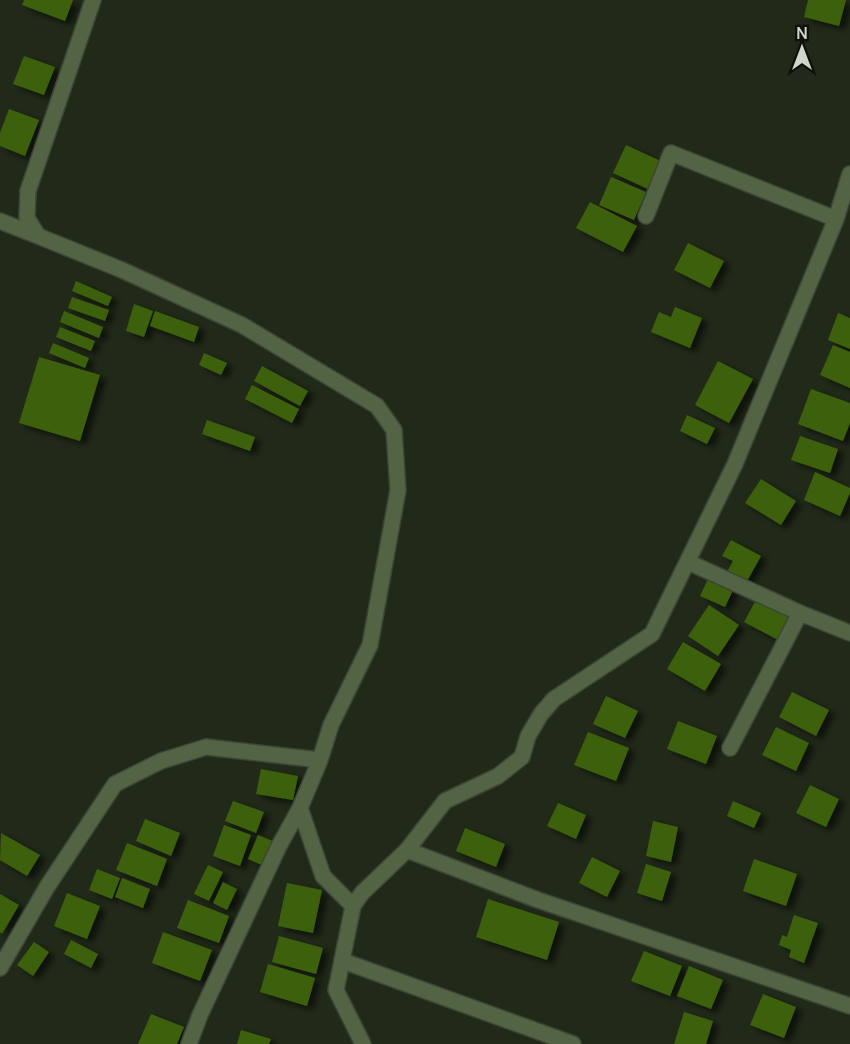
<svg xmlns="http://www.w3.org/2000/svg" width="850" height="1044" font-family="Manrope,sans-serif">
<defs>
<filter id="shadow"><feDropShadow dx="6" dy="4" stdDeviation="3" flood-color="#0009"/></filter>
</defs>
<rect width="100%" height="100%" fill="#212a19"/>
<path fill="#3c6009" filter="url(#shadow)" d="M 24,0 L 73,0 L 65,21 L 22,5 Z
M 808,0 L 846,0 L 839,26 L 804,17 Z
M 24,56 L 55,67 L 44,95 L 13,84 Z
M 9,109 L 39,120 L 25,156 L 0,146 L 0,133 Z
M 626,145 L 663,162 L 650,190 L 613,173 Z
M 611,177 L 646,192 L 634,220 L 599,205 Z
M 590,202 L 637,226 L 623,252 L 576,228 Z
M 688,243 L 724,261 L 710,288 L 674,270 Z
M 76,281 L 112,297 L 108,306 L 72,291 Z
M 72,297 L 109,310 L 105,321 L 68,308 Z
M 134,304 L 153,311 L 144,337 L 126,331 Z
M 675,307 L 702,318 L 690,348 L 651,332 L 659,312 L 671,317 Z
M 64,311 L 103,327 L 99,338 L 60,322 Z
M 155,311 L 199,327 L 194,342 L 150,326 Z
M 838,313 L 850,318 L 850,349 L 828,340 Z
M 60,327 L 95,341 L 91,351 L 56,337 Z
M 53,343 L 89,358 L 85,368 L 49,353 Z
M 833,345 L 850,352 L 850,388 L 820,375 Z
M 204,353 L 227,363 L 221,375 L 199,365 Z
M 39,357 L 100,375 L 80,441 L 19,423 Z
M 718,361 L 753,379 L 729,423 L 695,405 Z
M 262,366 L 308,391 L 300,406 L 254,381 Z
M 252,385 L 299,409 L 292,423 L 245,399 Z
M 811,389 L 850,403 L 850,423 L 843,441 L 798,424 Z
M 687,415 L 715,428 L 707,444 L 680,431 Z
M 207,420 L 255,437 L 250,451 L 202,434 Z
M 800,436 L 838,449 L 830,473 L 791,460 Z
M 815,472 L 850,488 L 850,493 L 840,516 L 804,500 Z
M 761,479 L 796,501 L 781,525 L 745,503 Z
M 731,540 L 761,556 L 746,583 L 727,572 L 733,561 L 722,556 Z
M 709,577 L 734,588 L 725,607 L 700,596 Z
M 756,600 L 792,619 L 780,641 L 744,622 Z
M 709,605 L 739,625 L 718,656 L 688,636 Z
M 683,642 L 721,664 L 705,691 L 667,669 Z
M 792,692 L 829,710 L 816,736 L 779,717 Z
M 606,696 L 638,711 L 625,738 L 593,724 Z
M 678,721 L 717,736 L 706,764 L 667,749 Z
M 776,727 L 809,743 L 796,771 L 762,755 Z
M 588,732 L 629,748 L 616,781 L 574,765 Z
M 261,769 L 298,776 L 293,800 L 256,794 Z
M 810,785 L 839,799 L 826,827 L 796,813 Z
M 233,801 L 264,812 L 256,833 L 225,821 Z
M 733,801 L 761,813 L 754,828 L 727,816 Z
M 558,803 L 586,815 L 576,839 L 547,826 Z
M 145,819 L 180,833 L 171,856 L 136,841 Z
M 653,821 L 678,827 L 671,862 L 646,856 Z
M 224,825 L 251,835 L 240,866 L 213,856 Z
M 465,828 L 505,844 L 496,867 L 456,851 Z
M 1,833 L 40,855 L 27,876 L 0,860 Z
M 258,835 L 275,842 L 264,866 L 248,859 Z
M 127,843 L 167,859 L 157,886 L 116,870 Z
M 592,857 L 620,871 L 607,897 L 579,883 Z
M 754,859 L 797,874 L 786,906 L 743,891 Z
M 646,864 L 671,872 L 662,901 L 637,893 Z
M 208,865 L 223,872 L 209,901 L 194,894 Z
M 97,869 L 120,878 L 112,899 L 89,890 Z
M 122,878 L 150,889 L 143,908 L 115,897 Z
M 223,882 L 237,889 L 227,910 L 213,903 Z
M 287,883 L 322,890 L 313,933 L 278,926 Z
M 67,893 L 100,906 L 87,939 L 54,926 Z
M 0,894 L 19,905 L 2,934 L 0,932 Z
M 488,899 L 559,922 L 547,960 L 476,937 Z
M 188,900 L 229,916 L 219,943 L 177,928 Z
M 794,915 L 818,923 L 804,963 L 789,957 L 791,950 L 779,945 L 782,935 L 787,937 Z
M 163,932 L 212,950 L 200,981 L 152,963 Z
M 279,936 L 323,948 L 316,974 L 272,962 Z
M 71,940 L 98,954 L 91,968 L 64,954 Z
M 34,942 L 49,952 L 33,976 L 17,965 Z
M 644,951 L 682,966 L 670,996 L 631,981 Z
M 268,964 L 315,978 L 307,1006 L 260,992 Z
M 689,966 L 723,980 L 711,1009 L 677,996 Z
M 763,994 L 796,1007 L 784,1038 L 750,1025 Z
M 684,1012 L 713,1021 L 706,1044 L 674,1044 Z
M 151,1014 L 184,1027 L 177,1044 L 138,1044 Z
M 241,1030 L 271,1039 L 269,1044 L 237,1044 Z"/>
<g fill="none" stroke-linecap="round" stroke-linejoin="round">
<defs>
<path id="minor" d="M 93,0 L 28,191 L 27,218 L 38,236 L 122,270 L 242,325 L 377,406 L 394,430 L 398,490 L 370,645 L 331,725 L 320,760 L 300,808 L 279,846 L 200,1015 L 189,1044
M 646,216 L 671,153 L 836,219
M 0,221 L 38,236
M 688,562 L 800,613 L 850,633
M 730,748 L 800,613
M 300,808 L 323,876 L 353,906 L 362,893 L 407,850 L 538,900 L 850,1006
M 407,850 L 445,801 L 498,776 L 522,757 L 528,736 L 541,714 L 554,699 L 652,634 L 735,464 L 836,219 L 850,174
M 353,906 L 336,990 L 363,1044
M 343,961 L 573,1044
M 0,968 L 47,887 L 115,784 L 161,761 L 206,747 L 320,760"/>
</defs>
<use href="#minor" stroke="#3d4635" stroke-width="18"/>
<use href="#minor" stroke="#536445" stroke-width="15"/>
</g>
<g transform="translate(802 48)" stroke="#0d110a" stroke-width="4.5" paint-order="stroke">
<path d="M0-4.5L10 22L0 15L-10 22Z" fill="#d0d6cb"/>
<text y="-9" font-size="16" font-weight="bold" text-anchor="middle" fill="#d0d6cb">N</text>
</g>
</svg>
